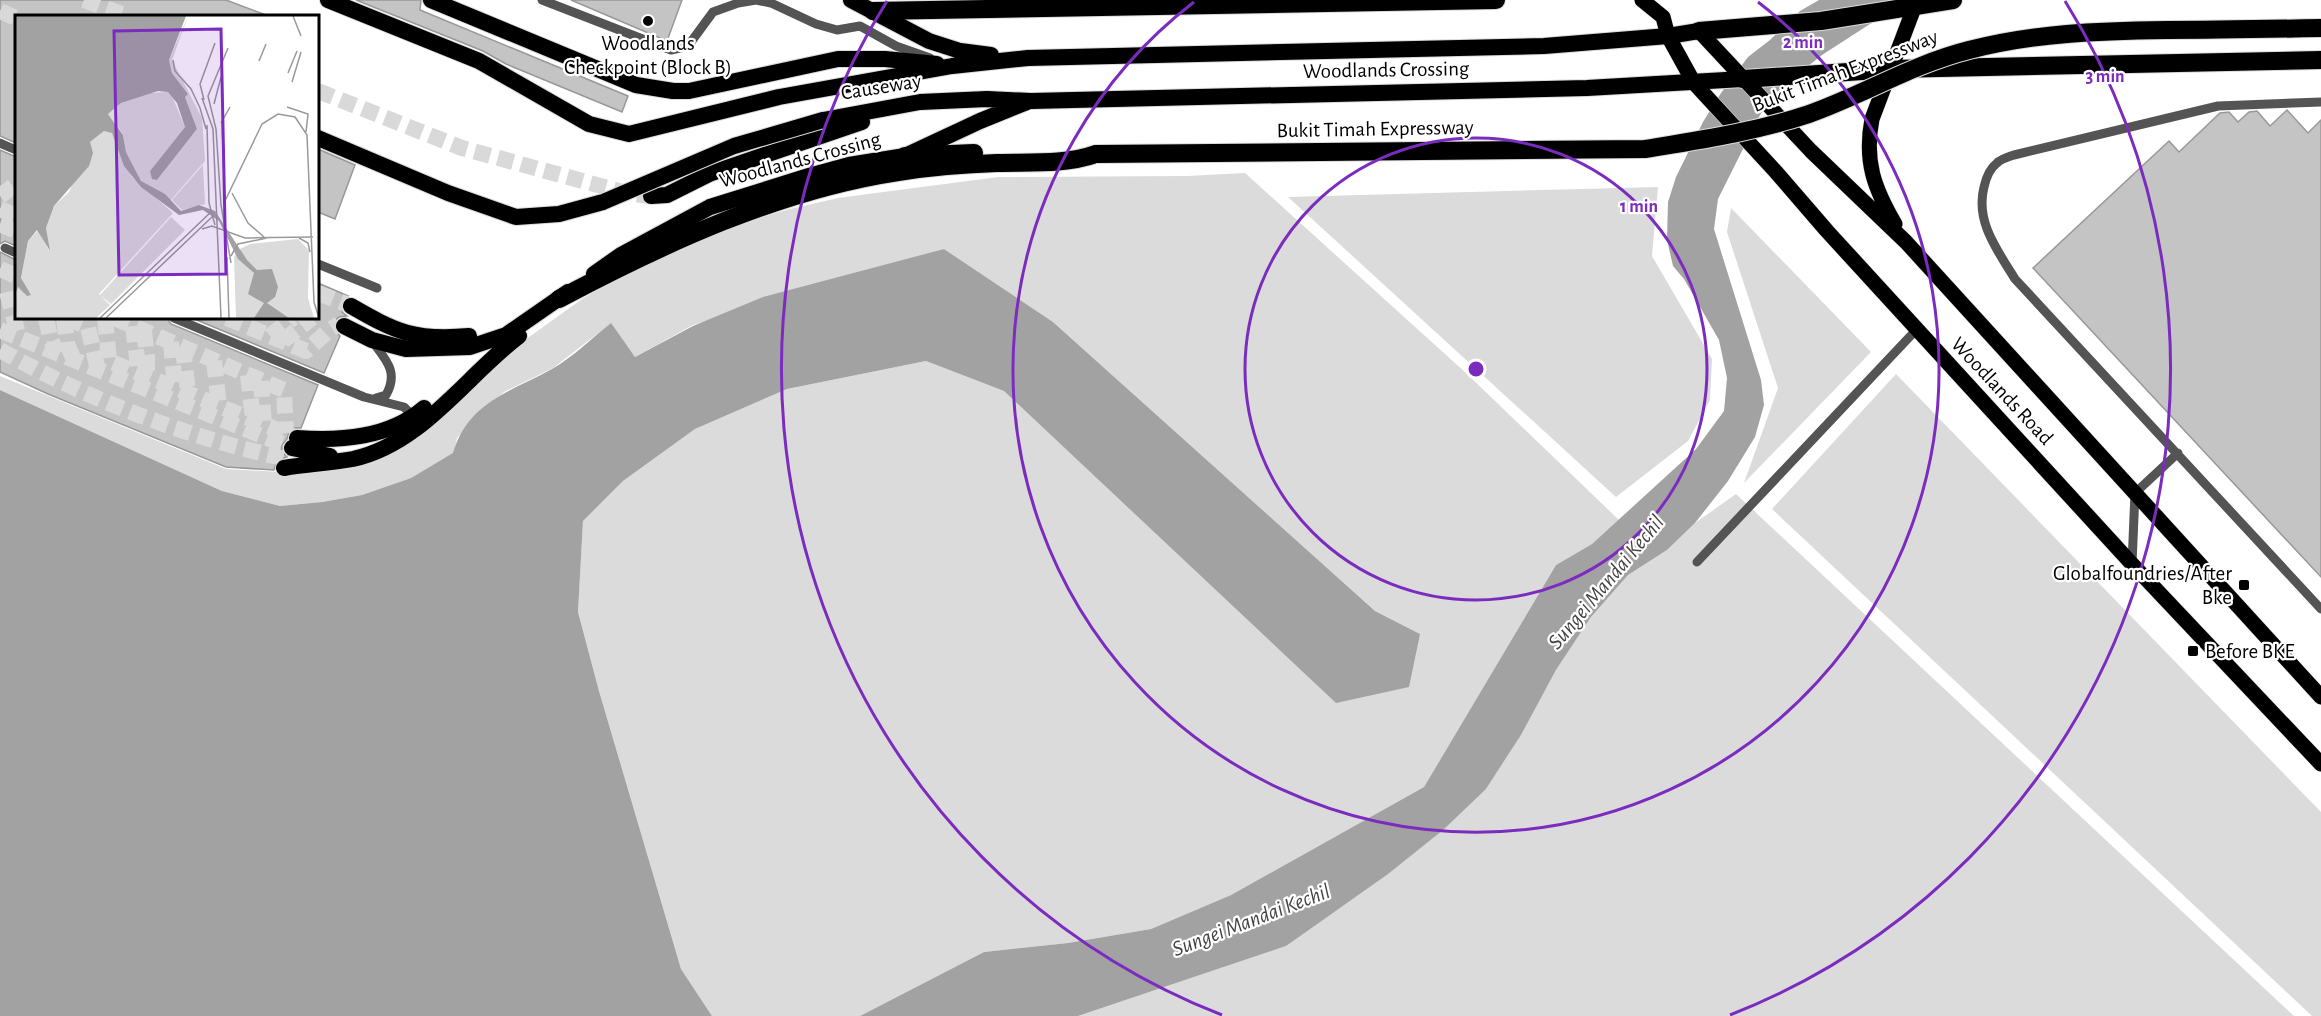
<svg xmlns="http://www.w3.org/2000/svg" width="2321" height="1016" font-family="'Alegreya Sans',sans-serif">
<rect width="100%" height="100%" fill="#fff"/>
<path fill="#dbdbdb" d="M 1245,173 L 1466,373 L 1619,520 L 1592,544 L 1556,565 L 1424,787 L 1231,895 L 1151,929 L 1068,943 L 984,952 L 860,1016 L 712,1016 L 681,969 L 599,691 L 578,612 L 583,521 L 623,481 L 695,429 L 787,389 L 926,361 L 1004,391 L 1336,702 L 1420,634 L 1375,611 L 1053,322 L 944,249 L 693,325 L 635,357 L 610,324 L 553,368 L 504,392 L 457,438 L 454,453 L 411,478 L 362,495 L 322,502 L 280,506 L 222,491 L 0,390 L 0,376 L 226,469 L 281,472 L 355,462 L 582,299 L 627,273 L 677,249 L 737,224 L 790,209 L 838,198 L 998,177 L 1187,176 Z
M 1658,187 L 1652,256 L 1712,359 L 1710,400 L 1688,441 L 1616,497 L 1288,197 Z
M 1731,208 L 1871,352 L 1744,483 L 1778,388 L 1727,232 Z
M 1896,374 L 2321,812 L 2321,1016 L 2312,1016 L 1772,509 Z
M 1736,494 L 2294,1016 L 1078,1016 L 1286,946 L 1486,789 L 1521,735 L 1556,670 L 1591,617 L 1628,575 L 1667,550 L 1695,523 Z"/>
<path fill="#a2a2a2" d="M 1819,0 L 1924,0 L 1870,24 L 1822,55 L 1784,85 L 1760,115 L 1718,199 L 1714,229 L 1761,380 L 1764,405 L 1755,437 L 1728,481 L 1695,523 L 1667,550 L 1628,575 L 1591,617 L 1556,670 L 1521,735 L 1486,789 L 1443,830 L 1388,874 L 1286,946 L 1078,1016 L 860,1016 L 984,952 L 1068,943 L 1151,929 L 1231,895 L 1424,787 L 1556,565 L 1592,544 L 1696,449 L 1724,411 L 1727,378 L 1719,340 L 1684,279 L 1673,266 L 1667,240 L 1668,202 L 1676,177 L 1703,122 L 1721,93 L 1748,57 L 1770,40 L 1800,11 Z
M 944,249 L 1053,322 L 1375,611 L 1420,634 L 1409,687 L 1336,703 L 1004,391 L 926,361 L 787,389 L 695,429 L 623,481 L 583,521 L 578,612 L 599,691 L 681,969 L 712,1016 L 0,1016 L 0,390 L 222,491 L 280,506 L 322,502 L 362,495 L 411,478 L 453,453 C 468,402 510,392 552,369 C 573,357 592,338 611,323 L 635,357 L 693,326 L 763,297 Z"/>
<path fill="#c4c4c4" stroke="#989898" stroke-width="1.5" d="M 0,0 L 226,0 L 266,15 L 16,16 L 16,143 L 0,136 Z
M 356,0 L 421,0 L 420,10 L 628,96 L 622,112 L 506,64 L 483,51 Z
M 571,0 L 682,0 L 667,41 Z
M 2287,110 L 2308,133 L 2321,120 L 2321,577 L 2033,268 L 2169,141 L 2179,152 L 2220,113 L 2229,112 L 2238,122 L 2249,112 L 2257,111 L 2270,126 Z
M 318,149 L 355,165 L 335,219 L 318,212 Z
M 0,150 L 16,157 L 16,246 L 5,241 L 0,244 Z
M 0,252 L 16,260 L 16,318 L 167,318 L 171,324 L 318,385 L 301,428 L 293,428 L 289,432 L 287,439 L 282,445 L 282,452 L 287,457 L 277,460 L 274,470 L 226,467 L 48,394 L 0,372 Z
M 318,283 L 348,296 L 342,300 L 341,305 L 342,312 L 347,316 L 339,317 L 334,322 L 335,331 L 340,336 L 324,373 L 192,318 L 318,318 Z"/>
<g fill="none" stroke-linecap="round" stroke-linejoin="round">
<path stroke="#d9d9d9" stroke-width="16" stroke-dasharray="16 8" stroke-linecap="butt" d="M 84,0 L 127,16
M 0,11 L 16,18
M 318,91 L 462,148 L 630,194 L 651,196
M 0,196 L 16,184
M 0,209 L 16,216
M 0,224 L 16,231
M 0,269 L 16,276
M 7,292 L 19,338
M 318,293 L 351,306
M 46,318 L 50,337 L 57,353
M 64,318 L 67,344 L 74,360
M 67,318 L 88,327 L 98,370
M 105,318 L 109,361 L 297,438
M 114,318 L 284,390 L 286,433
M 227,318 L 306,351 L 328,331 L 339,324
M 133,326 L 139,373
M 0,330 L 292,448
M 144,331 L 147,356 L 147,376
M 270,336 L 293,318
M 283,341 L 312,318
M 171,342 L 175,388
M 183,347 L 188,393
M 0,350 C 89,400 188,438 288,459
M 214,361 L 219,406
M 248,375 L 253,419
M 261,381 L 264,424"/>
<defs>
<path id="primary" d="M 1642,0 L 1663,17 L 1668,36 L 1694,83 L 1776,172 L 1827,231 L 2132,564 L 2321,764
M 1699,31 L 1811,151 L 1906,242 L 2321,697
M 1895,224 C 1874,188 1864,161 1872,119 L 1917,0"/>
<path id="trunk" d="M 328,0 L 479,61 L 589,124 L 629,134 L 779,97 L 952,66 L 1028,58 L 1544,46 L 1668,36 L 1699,31
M 431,0 L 636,85 L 673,91 L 689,91 L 838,59 L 885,59 L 937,64
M 851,0 L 929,41 L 960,51 L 991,55
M 823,120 L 920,102 L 987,99 L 1031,101 L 1587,88 L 1743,79
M 318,138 L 448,193 L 516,217 L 559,214 L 603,202
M 651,196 L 667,195 L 709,174 L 862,122
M 594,274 L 621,255 L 710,207 L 809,176 L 849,165 L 905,156 L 980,121 L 1027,102
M 351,306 C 396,332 415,341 469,336
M 344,326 L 372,340 L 406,349 L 470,347 L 506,335 L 568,292
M 297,438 C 341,441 389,438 424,408
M 292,448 L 330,456
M 284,468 C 307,464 331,463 353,459 C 422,444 466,376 519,336"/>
<path id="motorway" d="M 873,11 L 1496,0
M 1699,31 L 1821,21 L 1953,0
M 1743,79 L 1892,69 L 2321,60
M 905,156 L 974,153
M 559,299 C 665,243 779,190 898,172 C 930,167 964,164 997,163 C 1030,162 1064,165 1096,154"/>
</defs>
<use href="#primary" stroke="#dbdbdb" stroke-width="16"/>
<use href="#trunk" stroke="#dbdbdb" stroke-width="18"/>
<use href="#motorway" stroke="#dbdbdb" stroke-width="20"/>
<path stroke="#545454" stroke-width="9" d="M 542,0 L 671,50 L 688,46 L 713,12 L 738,3 L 756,0 L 771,3 L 816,24 L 837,30 L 860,26 L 896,46 L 930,58
M 2321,102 L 2218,106 L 2014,155 C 2008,157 2001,159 1997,163 C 1989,169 1986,178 1984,187 C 1975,222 1998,251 2015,279 L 2321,609
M 0,143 L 16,150
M 5,248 L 16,253
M 318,264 L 377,288
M 174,318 L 364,397 L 404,407 L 414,417
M 372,341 C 386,360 399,372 386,395 L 376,398
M 1697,562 L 1917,329
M 2132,564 L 2135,493 L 2178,453"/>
<use href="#primary" stroke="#000" stroke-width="15"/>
<use href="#trunk" stroke="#000" stroke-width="16"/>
<use href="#motorway" stroke="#000" stroke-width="18"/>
<defs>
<path id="trunk-bridge" d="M 603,202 L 734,146 L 823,120"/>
<path id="motorway-bridge" d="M 1096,154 L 1645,149 C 1700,140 1755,132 1809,114 C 1863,95 1913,64 1969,50 C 2034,33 2099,31 2167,30 C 2218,30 2270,29 2321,28"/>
</defs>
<use href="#trunk-bridge" stroke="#dbdbdb" stroke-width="18" stroke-linecap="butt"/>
<use href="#motorway-bridge" stroke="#dbdbdb" stroke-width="20" stroke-linecap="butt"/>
<use href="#trunk-bridge" stroke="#000" stroke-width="16"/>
<use href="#motorway-bridge" stroke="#000" stroke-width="18"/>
</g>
<g fill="none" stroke="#7b2cbf" stroke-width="3">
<circle cx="1476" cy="369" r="231"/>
<path d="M1758 2A463 463 0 1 1 1194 2"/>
<path d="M1222 1015A694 694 0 0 1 887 1M2065 1A694 694 0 0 1 1730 1015"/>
</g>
<g fill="#000" stroke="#fff" stroke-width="2">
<circle cx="648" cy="21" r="6"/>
<rect x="2238" y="579" width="12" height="12" rx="3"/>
<rect x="2187" y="645" width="12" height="12" rx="3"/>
</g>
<g text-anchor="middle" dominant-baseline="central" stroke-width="4.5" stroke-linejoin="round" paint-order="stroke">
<g font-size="21" fill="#000" stroke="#fff">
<text x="648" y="43">Woodlands<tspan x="648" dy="24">Checkpoint (Block B)</tspan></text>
<text x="2232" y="573" text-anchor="end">Globalfoundries/After<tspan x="2232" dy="24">Bke</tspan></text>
<text x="2205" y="651" text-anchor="start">Before BKE</text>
</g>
<g font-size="21" fill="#000" stroke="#fff">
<text transform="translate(1386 70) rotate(-1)">Woodlands Crossing</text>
<text transform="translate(1845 71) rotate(-21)">Bukit Timah Expressway</text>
<text transform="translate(881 87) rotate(-9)">Causeway</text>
<text transform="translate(1375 129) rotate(-1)">Bukit Timah Expressway</text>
<text transform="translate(800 160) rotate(-15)">Woodlands Crossing</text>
<text transform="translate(2002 391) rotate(47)">Woodlands Road</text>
</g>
<g font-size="22" font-style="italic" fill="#434343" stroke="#fff">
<text transform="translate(1606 582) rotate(-50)">Sungei Mandai Kechil</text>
<text transform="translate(1251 920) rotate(-21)">Sungei Mandai Kechil</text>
</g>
</g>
<g transform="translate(15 15)">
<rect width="304" height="304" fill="#fff"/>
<path d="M 173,1 L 157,45 L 187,103 L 190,146 L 155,186 L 126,166 L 111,137 L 108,119 L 93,99 L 106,88 L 135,78 L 153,77 L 157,81 L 170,112 L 135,156 L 142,165 L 182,114 L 170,82 L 173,79 L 157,58 L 154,45 ZM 89,116 L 97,117 L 117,162 L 158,198 L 84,279 L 95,290 L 81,303 L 0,303 L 2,272 L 13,277 L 6,263 L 13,226 L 23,215 L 34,236 L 31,213 L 39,191 L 54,177 L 75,127 ZM 188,150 L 190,189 L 167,195 L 157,185 ZM 156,202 L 170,215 L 96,289 L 85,280 ZM 283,224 L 294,235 L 293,283 L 299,303 L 221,303 L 219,242 L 223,235 L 235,229 Z" fill="#dbdbdb"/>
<path d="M 0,1 L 171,1 L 154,45 L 157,58 L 173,79 L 170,82 L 182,114 L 142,165 L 137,164 L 135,156 L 170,112 L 162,88 L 153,77 L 143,76 L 106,88 L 93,99 L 108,120 L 111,137 L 126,166 L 150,179 L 166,196 L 184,190 L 200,196 L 232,245 L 242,255 L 257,254 L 263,272 L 260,282 L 252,288 L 274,303 L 239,303 L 249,288 L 233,279 L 239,258 L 223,244 L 204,206 L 188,195 L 164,200 L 126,172 L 109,151 L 97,118 L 89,116 L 75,127 L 78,138 L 74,151 L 39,191 L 31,213 L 35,236 L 22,215 L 13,226 L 6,263 L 16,280 L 12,281 L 3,272 L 0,280 Z" fill="#a2a2a2"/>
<path fill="none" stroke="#999" stroke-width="1.5" d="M 278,1 L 286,21M 213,33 L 193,81 L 201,114 L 206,190 L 216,248M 158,45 L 160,56 L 176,74 L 185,93 L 191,114M 244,46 L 251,29M 273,58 L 282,36M 277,67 L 286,37M 187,83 L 198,114 L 206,303M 189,85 L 185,69 L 200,28M 199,89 L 206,62M 272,92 L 293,99 L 291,117M 207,106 L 210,195M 206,108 L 215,92M 192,110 L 194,188 L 200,210M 217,178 L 233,208 L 249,222M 209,188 L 247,109 L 263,99 L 280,102 L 292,120 L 299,287 L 304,303M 187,214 L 197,211 L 230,223 L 298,222M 284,223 L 293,228 L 295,237M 216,241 L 223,229 L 252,223M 212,242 L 214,303M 85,303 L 197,196M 91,303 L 198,201"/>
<path fill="#7b2cbf" fill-opacity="0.15" stroke="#7b2cbf" stroke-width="3" d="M 206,14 L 211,259 L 104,260 L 99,16 Z"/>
<rect width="304" height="304" fill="none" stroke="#000" stroke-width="3"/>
</g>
<circle cx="1476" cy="369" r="9" fill="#7b2cbf" stroke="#fff" stroke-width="3"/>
<g font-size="18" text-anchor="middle" font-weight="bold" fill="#7b2cbf" stroke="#fff" stroke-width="4.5" stroke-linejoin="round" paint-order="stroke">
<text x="1803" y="48">2 min</text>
<text x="2105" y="82">3 min</text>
<text x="1639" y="212">1 min</text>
</g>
</svg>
